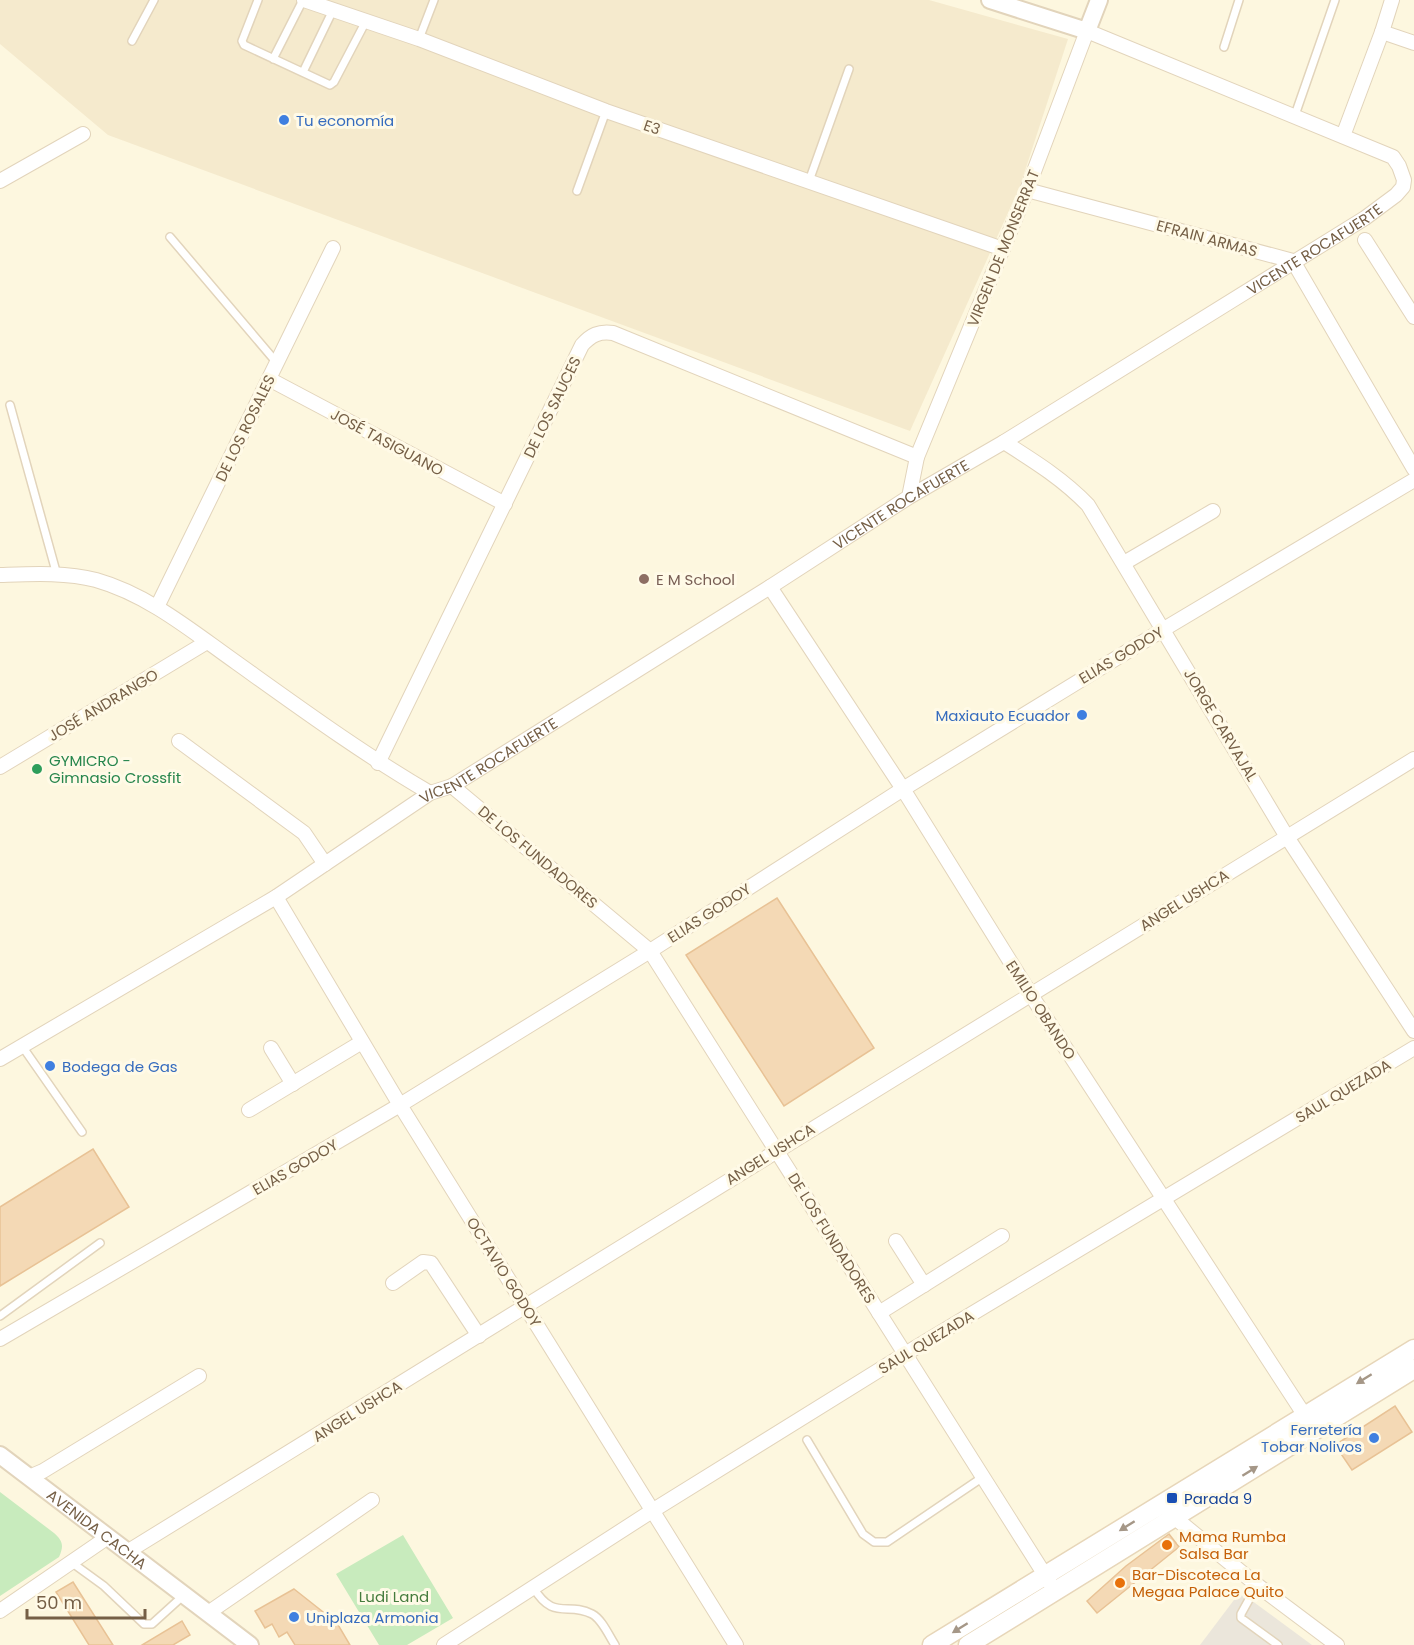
<svg xmlns="http://www.w3.org/2000/svg" width="1414" height="1645" font-family="Poppins,sans-serif">
<rect width="100%" height="100%" fill="#fdf7df"/>
<path fill="#f5eacd" d="M 0,0 L 929,0 L 1068,39 L 1020,186 L 910,431 L 108,135 L 0,44 Z"/>
<path fill="#ebe6db" d="M 1240,1592 L 1312,1645 L 1200,1645 Z"/>
<path fill="#c8ebbd" d="M 0,1492 L 54,1533 C 63,1541 64,1546 59,1557 L 0,1596 Z
M 403,1535 L 453,1618 L 407,1645 L 379,1645 L 336,1574 Z"/>
<path fill="#f4d9b5" stroke="#e8c295" stroke-width="1.5" d="M 777,898 L 874,1048 L 784,1106 L 686,955 Z
M 93,1149 L 129,1207 L 0,1286 L 0,1207 Z
M 1395,1406 L 1412,1432 L 1352,1470 L 1335,1445 Z
M 1169,1534 L 1179,1547 L 1097,1613 L 1087,1601 L 1126,1566 Z
M 73,1582 L 113,1645 L 89,1645 L 56,1592 Z
M 294,1589 L 337,1623 L 350,1645 L 295,1645 L 287,1632 L 279,1637 L 272,1624 L 265,1628 L 255,1611 Z
M 182,1621 L 190,1635 L 173,1645 L 142,1645 Z"/>
<g fill="none" stroke-linecap="round" stroke-linejoin="round">
<defs>
<path id="service" d="M 258,0 L 242,41 L 244,45 L 330,85 L 334,82 L 366,21
M 419,39 L 434,0
M 132,41 L 154,0
M 1224,47 L 1239,0
M 273,59 L 303,0
M 303,72 L 333,10
M 1295,115 L 1335,0
M 809,181 L 849,69
M 577,191 L 606,111
M 170,237 L 277,363
M 10,405 L 57,575
M 22,1046 L 82,1132
M 0,1316 L 100,1243
M 807,1440 L 863,1534 L 874,1542 L 887,1542 L 983,1477
M 71,1562 L 104,1586 L 144,1624 L 152,1624 L 184,1595
M 1257,1585 L 1241,1614 L 1241,1618 L 1278,1645
M 533,1587 C 554,1622 567,1601 592,1614 C 602,1619 609,1636 615,1645"/>
<g id="minor">
<path d="M 304,0 L 419,39 L 606,111 L 1003,249"/>
<path d="M 1392,0 L 1382,32 L 1414,43"/>
<path d="M 1343,136 L 1382,32"/>
<path d="M 0,181 L 83,134"/>
<path d="M 1027,190 L 1293,261 L 1414,469"/>
<path d="M 1365,240 L 1414,317"/>
<path d="M 269,379 L 505,504"/>
<path d="M 1004,442 C 1034,461 1063,479 1088,505 L 1287,837 L 1414,1031"/>
<path d="M 1124,563 L 1213,511"/>
<path d="M 0,575 C 31,574 65,572 96,580 C 149,595 193,632 237,663 C 300,708 363,754 430,793"/>
<path d="M 770,587 L 903,789 L 1031,995 L 1309,1422"/>
<path d="M 157,607 L 333,248"/>
<path d="M 179,741 L 304,833 L 325,864"/>
<path d="M 378,763 L 582,345 C 591,335 599,331 613,333 L 917,457"/>
<path d="M 0,767 L 207,642"/>
<path d="M 452,786 L 650,951 L 1050,1583"/>
<path d="M 276,897 L 400,1105 L 736,1645"/>
<path d="M 271,1048 L 293,1084"/>
<path id="s1" d="M 0,1059 L 276,897 L 430,793 L 452,786 L 770,587 L 909,497 L 1004,442 L 1365,218 L 1396,195 L 1403,187 L 1404,180 L 1399,166 L 1393,157 L 1087,31 L 1027,190 L 917,457 L 909,497"/>
<path d="M 249,1110 L 362,1042"/>
<path d="M 896,1241 L 924,1285"/>
<path d="M 393,1283 L 423,1262 L 431,1263 L 479,1336"/>
<path d="M 879,1313 L 1002,1236"/>
<path d="M 0,1339 L 400,1105 L 650,951 L 903,789 L 1164,629 L 1414,480"/>
<path d="M 29,1477 L 43,1471 L 199,1376"/>
<path d="M 1169,1513 L 1257,1585 L 1337,1645"/>
<path d="M 127,1552 C 557,1288 984,1022 1414,759"/>
<path d="M 0,1611 L 108,1537"/>
<path d="M 208,1613 L 372,1500"/>
<path d="M 444,1645 L 652,1511 L 905,1354 L 1414,1048"/>
</g>
<g id="tertiary">
<path d="M 990,0 L 1087,31 L 1099,0"/>
<path id="s2" d="M 0,1455 L 250,1645"/>
</g>
<path id="secondary" d="M 932,1645 L 1414,1349
M 968,1645 L 1414,1369"/>
</defs>
<use href="#service" stroke="#e2d4bb" stroke-width="10"/>
<use href="#minor" stroke="#e2d4bb" stroke-width="16"/>
<use href="#tertiary" stroke="#e2d4bb" stroke-width="20"/>
<use href="#secondary" stroke="#e7d6b9" stroke-width="21"/>
<use href="#service" stroke="#fff" stroke-width="7"/>
<use href="#minor" stroke="#fff" stroke-width="14"/>
<use href="#tertiary" stroke="#fff" stroke-width="16"/>
<use href="#secondary" stroke="#fff" stroke-width="18"/>
</g>
<defs><path id="oneway-solid" d="M-6-.8H1V-3.2L6.5 0L1 3.2V.8H-6Z" transform="scale(1.5)"/></defs>
<g fill="#a59787">
<use href="#oneway-solid" transform="translate(1364 1379) rotate(148)"/>
<use href="#oneway-solid" transform="translate(1250 1471) rotate(-32)"/>
<use href="#oneway-solid" transform="translate(1127 1526) rotate(148)"/>
<use href="#oneway-solid" transform="translate(960 1628) rotate(148)"/>
</g>
<g fill="#3f7fe0" stroke="#fffae7" stroke-width="2">
<circle cx="284" cy="120" r="6"/>
<circle cx="1082" cy="715" r="6"/>
<circle cx="50" cy="1066" r="6"/>
<circle cx="1374" cy="1438" r="6"/>
<circle cx="294" cy="1617" r="6"/>
</g>
<circle fill="#8d6e63" stroke="#fffae7" stroke-width="2" cx="644" cy="579" r="6"/>
<circle fill="#2e9e5b" stroke="#fffae7" stroke-width="2" cx="37" cy="769" r="6"/>
<rect fill="#1a4fb4" stroke="#fffae7" stroke-width="2" x="1166" y="1492" width="12" height="12" rx="3"/>
<g fill="#e8710a" stroke="#fffae7" stroke-width="2">
<circle cx="1167" cy="1545" r="6"/>
<circle cx="1120" cy="1583" r="6"/>
</g>
<g text-anchor="middle" dominant-baseline="central" stroke-width="6" stroke-linejoin="round" paint-order="stroke">
<g font-size="15" fill="#366cbe" stroke="#fffae7" text-anchor="start">
<text x="296" y="120">Tu economía</text>
<text x="1070" y="715" text-anchor="end">Maxiauto Ecuador</text>
<text x="62" y="1066">Bodega de Gas</text>
<text x="1362" y="1429" text-anchor="end">Ferretería<tspan x="1362" dy="17">Tobar Nolivos</tspan></text>
<text x="306" y="1617">Uniplaza Armonia</text>
</g>
<g font-size="15" fill="#755f46" stroke="#fffae7">
<text transform="translate(652 127) rotate(19)">E3</text>
<text transform="translate(1207 238) rotate(15)">EFRAIN ARMAS</text>
<text transform="translate(1003 248) rotate(-68)">VIRGEN DE MONSERRAT</text>
<text stroke="none"><textPath href="#s1" startOffset="1545">VICENTE ROCAFUERTE</textPath></text>
<text transform="translate(552 407) rotate(-64)">DE LOS SAUCES</text>
<text transform="translate(245 428) rotate(-64)">DE LOS ROSALES</text>
<text transform="translate(387 442) rotate(28)">JOSÉ TASIGUANO</text>
<text stroke="none"><textPath href="#s1" startOffset="1059">VICENTE ROCAFUERTE</textPath></text>
<text transform="translate(1121 655) rotate(-31)">ELIAS GODOY</text>
<text transform="translate(103 705) rotate(-31)">JOSÉ ANDRANGO</text>
<text transform="translate(1221 725) rotate(59)">JORGE CARVAJAL</text>
<text stroke="none"><textPath href="#s1" startOffset="573">VICENTE ROCAFUERTE</textPath></text>
<text transform="translate(538 857) rotate(40)">DE LOS FUNDADORES</text>
<text transform="translate(1184 900) rotate(-32)">ANGEL USHCA</text>
<text transform="translate(709 913) rotate(-33)">ELIAS GODOY</text>
<text transform="translate(1041 1010) rotate(57)">EMILIO OBANDO</text>
<text transform="translate(1343 1091) rotate(-31)">SAUL QUEZADA</text>
<text transform="translate(770 1154) rotate(-32)">ANGEL USHCA</text>
<text transform="translate(295 1167) rotate(-30)">ELIAS GODOY</text>
<text transform="translate(832 1238) rotate(58)">DE LOS FUNDADORES</text>
<text transform="translate(504 1272) rotate(58)">OCTAVIO GODOY</text>
<text transform="translate(926 1342) rotate(-31)">SAUL QUEZADA</text>
<text transform="translate(357 1411) rotate(-32)">ANGEL USHCA</text>
<text stroke="none"><textPath href="#s2" startOffset="122">AVENIDA CACHA</textPath></text>
</g>
<g font-size="15" fill="#785e54" stroke="#fffae7" text-anchor="start">
<text x="656" y="579">E M School</text>
</g>
<g font-size="15" fill="#27864d" stroke="#fffae7" text-anchor="start">
<text x="49" y="760">GYMICRO -<tspan x="49" dy="17">Gimnasio Crossfit</tspan></text>
</g>
<g font-size="15" fill="#164399" stroke="#fffae7" text-anchor="start">
<text x="1184" y="1498">Parada 9</text>
</g>
<g font-size="15" fill="#c56008" stroke="#fffae7" text-anchor="start">
<text x="1179" y="1536">Mama Rumba<tspan x="1179" dy="17">Salsa Bar</tspan></text>
<text x="1132" y="1574">Bar-Discoteca La<tspan x="1132" dy="17">Megaa Palace Quito</tspan></text>
</g>
<g font-size="15" fill="#457c3d" stroke="#fffae7">
<text x="394" y="1596">Ludi Land</text>
</g>
</g>
<path d="M27 1609v9h118v-9" fill="none" stroke="#755f46" stroke-width="3"/>
<text x="36" y="1609" font-size="18" fill="#755f46" stroke="#fffae7" stroke-width="4.5" paint-order="stroke">50 m</text>
</svg>
